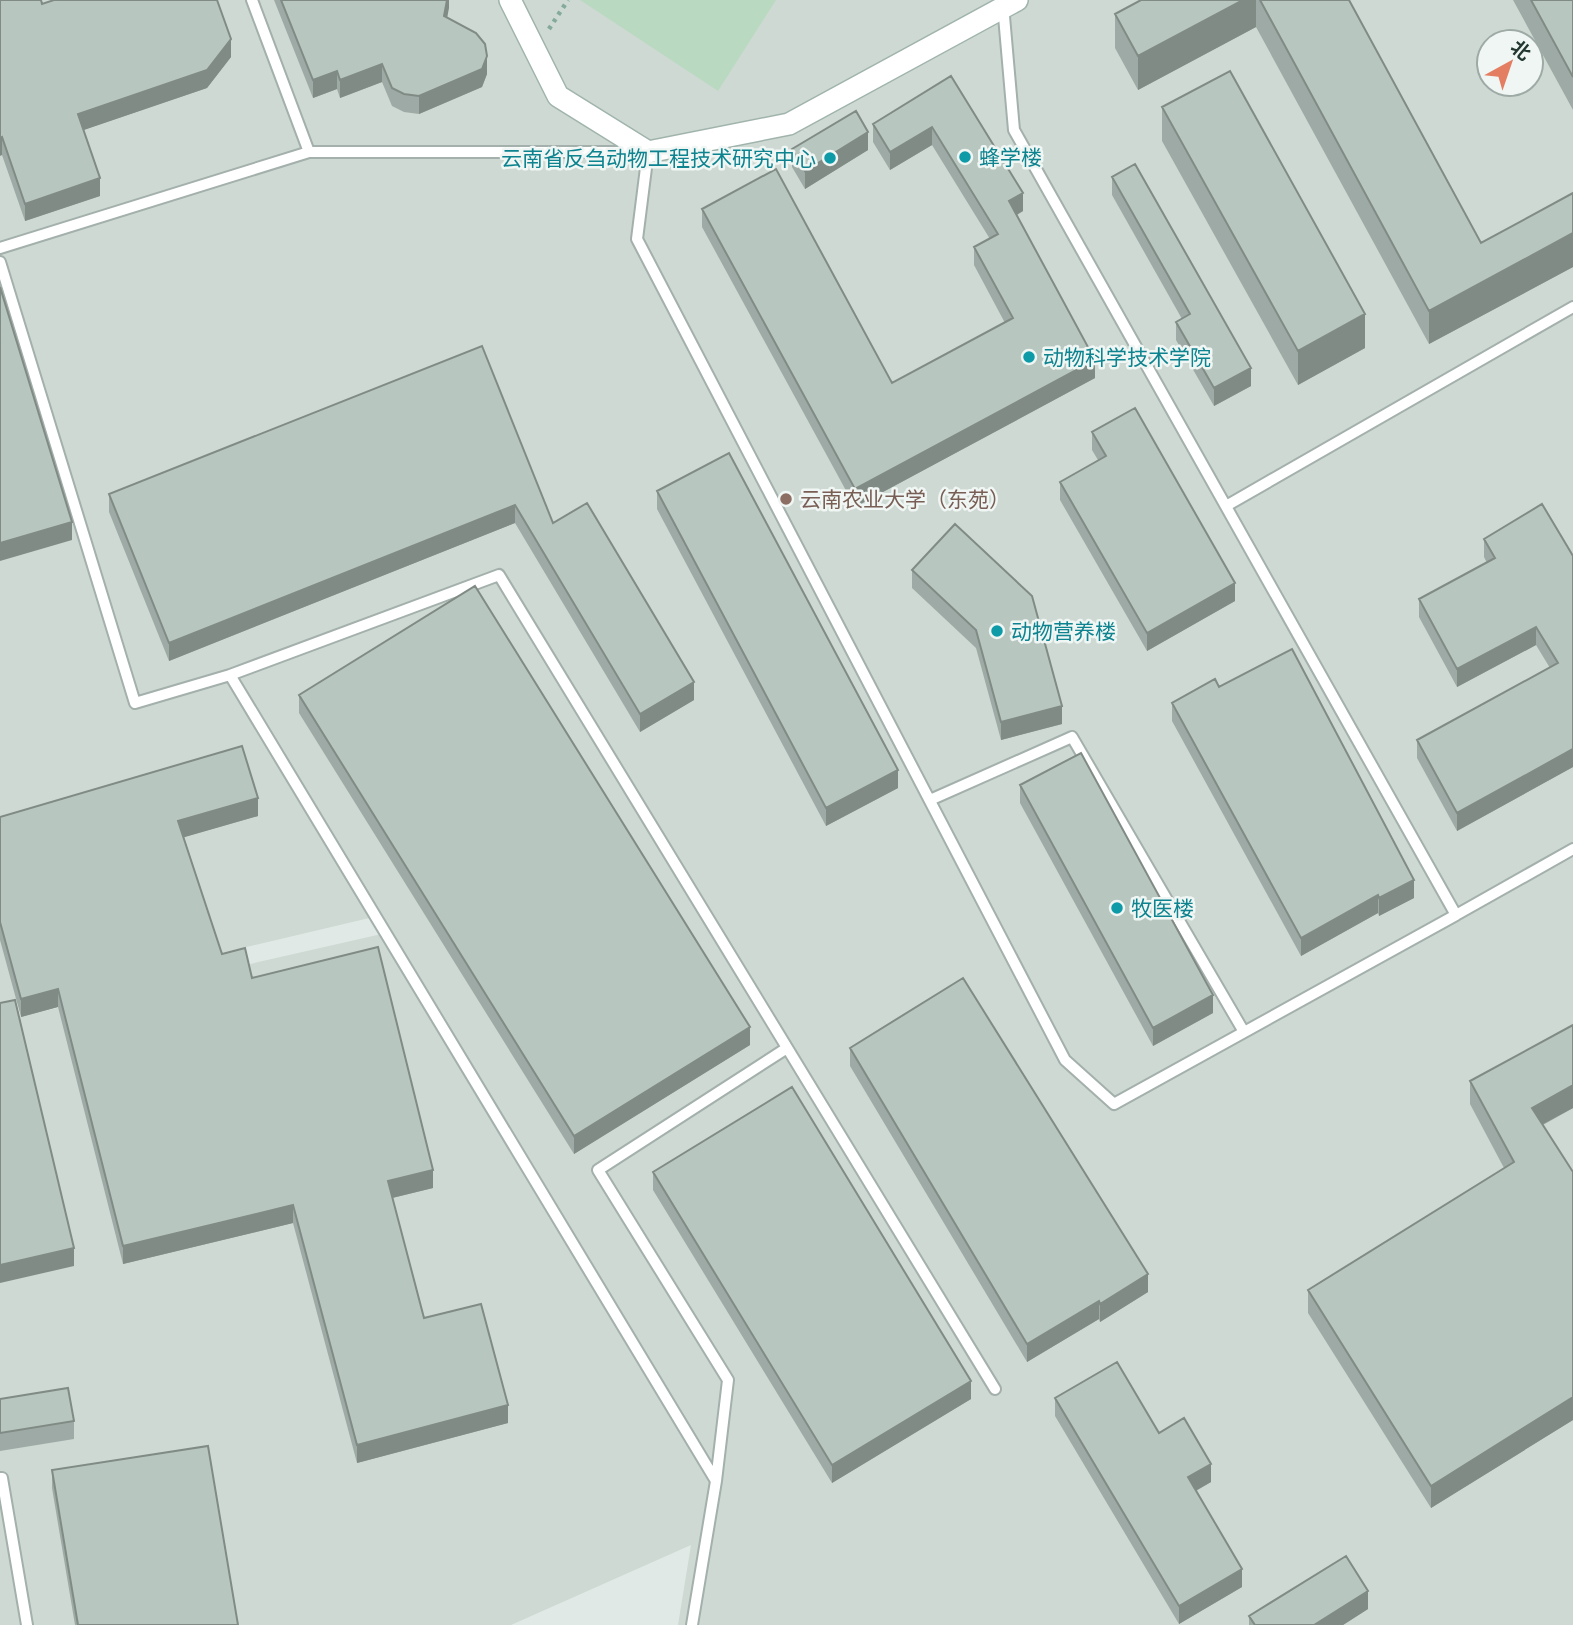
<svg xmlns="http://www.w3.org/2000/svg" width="1573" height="1625" font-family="'PT Sans','Noto Sans SC',sans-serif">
<rect width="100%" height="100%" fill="#e0e9e5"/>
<path fill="#ced9d3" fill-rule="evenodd" d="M 0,0 L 1573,0 L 1573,1625 L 678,1625 L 691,1545 L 511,1625 L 0,1625 L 0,1021 L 386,933 L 705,1462 L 706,1454 L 382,915 L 0,1005 ZM 1489,42 L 1531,42 L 1531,84 L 1489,84 Z"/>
<path fill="#bad9c1" d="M 580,0 L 776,0 L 718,91 Z"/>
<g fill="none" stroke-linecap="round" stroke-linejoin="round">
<defs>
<path id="lane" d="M 252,0 L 309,152
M 0,248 L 309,152 L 648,152 L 637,239 L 1065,1060 L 1114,1104 L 1456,915 L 1014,130 L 1003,5
M 0,262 L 135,703 L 230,675 L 716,1481 L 692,1625
M 1226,506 L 1573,307
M 230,675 L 499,575 L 995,1389
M 930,800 L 1072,737 L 1244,1032
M 1456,915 L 1573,849
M 0,1478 L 2,1478 L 27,1625
M 716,1481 L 728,1380 L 598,1170 L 787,1048"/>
<path id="secondary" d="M 510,0 L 558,96 L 648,152 L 789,124 L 1017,0"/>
</defs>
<use href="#lane" stroke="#a3b0ab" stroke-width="14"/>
<use href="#secondary" stroke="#a0b4ac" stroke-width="24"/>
<path stroke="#83aa9c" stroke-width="4.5" stroke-dasharray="3.5 5" stroke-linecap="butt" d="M 549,29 L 568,0"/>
<use href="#lane" stroke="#fff" stroke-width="10"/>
<use href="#secondary" stroke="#fff" stroke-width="21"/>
</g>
<path fill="#9eaaa5" d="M 0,0 L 42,4 L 231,57 L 207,88 L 83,130 L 100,196 L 25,221 L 2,155 Z
M 274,0 L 449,0 L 447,17 L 487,74 L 482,87 L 419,114 L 404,112 L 392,106 L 382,82 L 340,98 L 337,89 L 313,98 Z
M 1141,0 L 1349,0 L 1481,243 L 1573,193 L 1573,267 L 1429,344 L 1256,27 L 1138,90 L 1115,48 L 1115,14 Z
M 1513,0 L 1573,0 L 1573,110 Z
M 951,76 L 1023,211 L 1017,215 L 1095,378 L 855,507 L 702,227 L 702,209 L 892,383 L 1005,323 L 974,265 L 974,247 L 990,239 L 932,145 L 890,170 L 873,142 L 873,124 Z
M 1162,107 L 1365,348 L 1298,385 L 1162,141 Z
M 792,149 L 868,150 L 805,189 L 792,167 Z
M 1112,177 L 1251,386 L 1214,406 L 1176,340 L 1176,322 L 1182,319 L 1112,195 Z
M 482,346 L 553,523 L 694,700 L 640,732 L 515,523 L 169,661 L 109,512 L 109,494 Z
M 1092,432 L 1235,601 L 1147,651 L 1060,500 L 1060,482 L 1098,460 L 1092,450 Z
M 657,491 L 898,788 L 826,826 L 657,509 Z
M 1542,504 L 1573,767 L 1457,831 L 1417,758 L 1417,740 L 1550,668 L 1536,645 L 1457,687 L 1419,617 L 1419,599 L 1487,563 L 1484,557 L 1484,539 Z
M 955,524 L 1062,724 L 1001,740 L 976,648 L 912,588 L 912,570 Z
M 1219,687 L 1414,898 L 1379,916 L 1378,913 L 1301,956 L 1172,721 L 1172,703 Z
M 299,695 L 750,1045 L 574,1154 L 299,713 Z
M 1020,785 L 1213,1013 L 1153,1046 L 1020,803 Z
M 258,816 L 184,837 L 222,954 L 252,978 L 433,1188 L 392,1198 L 424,1318 L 508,1423 L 357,1463 L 293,1223 L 123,1264 L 58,1007 L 21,1017 L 0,940 L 0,817 Z
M 1573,1025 L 1573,1108 L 1543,1125 L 1573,1172 L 1573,1420 L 1431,1508 L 1308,1313 L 1308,1290 L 1504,1168 L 1470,1104 L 1470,1081 Z
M 850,1048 L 1148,1292 L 1100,1322 L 1099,1319 L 1027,1362 L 850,1066 Z
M 653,1172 L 971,1399 L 832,1483 L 653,1190 Z
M 1055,1398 L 1159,1433 L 1211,1482 L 1196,1491 L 1242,1587 L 1179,1624 L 1055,1416 Z
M 0,1399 L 74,1421 L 74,1439 L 0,1451 Z
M 52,1470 L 238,1625 L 75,1625 L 52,1488 Z
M 1368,1609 L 1343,1625 L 1249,1625 L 1249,1616 Z"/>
<path fill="#818b86" d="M 447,0 L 449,0 L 449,8 L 444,34 L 444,16 Z
M 1243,0 L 1256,0 L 1256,27 L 1138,90 L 1138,56 Z
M 231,39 L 231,57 L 207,88 L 78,132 L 78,114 Z
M 487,56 L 487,74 L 482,87 L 419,114 L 419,96 Z
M 382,64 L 382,82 L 340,98 L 340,80 Z
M 337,71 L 337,89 L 313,98 L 313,80 Z
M 932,127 L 932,145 L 890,170 L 890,152 Z
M 868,132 L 868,150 L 805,189 L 805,171 Z
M 2,137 L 2,155 L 0,156 L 0,138 Z
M 100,178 L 100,196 L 25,221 L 25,204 Z
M 1023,193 L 1023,211 L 1009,219 L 1009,201 Z
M 1573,233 L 1573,267 L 1429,344 L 1429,311 Z
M 1365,314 L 1365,348 L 1298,385 L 1298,351 Z
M 1095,360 L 1095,378 L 855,507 L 855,489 Z
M 1251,368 L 1251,386 L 1214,406 L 1214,388 Z
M 515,505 L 515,523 L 169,661 L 169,643 Z
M 72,522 L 72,540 L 0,561 L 0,543 Z
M 1235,583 L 1235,601 L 1147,651 L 1147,633 Z
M 1536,627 L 1536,645 L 1457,687 L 1457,669 Z
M 694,682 L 694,700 L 640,732 L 640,714 Z
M 1062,706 L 1062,724 L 1001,740 L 1001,722 Z
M 1573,749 L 1573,767 L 1457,831 L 1457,813 Z
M 898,770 L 898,788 L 826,826 L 826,808 Z
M 258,798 L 258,816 L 178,839 L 178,821 Z
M 1414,880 L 1414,898 L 1379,916 L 1379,898 Z
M 1378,895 L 1378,913 L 1301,956 L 1301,938 Z
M 58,989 L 58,1007 L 21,1017 L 21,999 Z
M 1213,995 L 1213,1013 L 1153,1046 L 1153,1028 Z
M 750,1027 L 750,1045 L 574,1154 L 574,1136 Z
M 1573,1085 L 1573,1108 L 1532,1130 L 1532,1108 Z
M 433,1170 L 433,1188 L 388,1199 L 388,1181 Z
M 293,1205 L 293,1223 L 123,1264 L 123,1246 Z
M 74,1248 L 74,1266 L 0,1283 L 0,1265 Z
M 1148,1274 L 1148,1292 L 1100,1322 L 1100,1304 Z
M 1099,1301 L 1099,1319 L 1027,1362 L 1027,1344 Z
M 971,1381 L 971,1399 L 832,1483 L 832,1465 Z
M 1573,1397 L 1573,1420 L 1431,1508 L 1431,1486 Z
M 508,1405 L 508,1423 L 357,1463 L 357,1445 Z
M 1211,1464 L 1211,1482 L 1188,1495 L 1188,1477 Z
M 1242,1569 L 1242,1587 L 1179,1624 L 1179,1606 Z
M 1368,1591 L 1368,1609 L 1343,1625 L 1314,1625 Z"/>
<path fill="#b8c6c0" stroke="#818b86" stroke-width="2" d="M 0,0 L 41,0 L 42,4 L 54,0 L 217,0 L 231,39 L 207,70 L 78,114 L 100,178 L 25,204 L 2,137 L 0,138 Z
M 281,0 L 447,0 L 444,16 L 476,33 L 485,44 L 487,56 L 482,69 L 419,96 L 404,94 L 392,88 L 382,64 L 340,80 L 337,71 L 313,80 Z
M 1141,0 L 1243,0 L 1138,56 L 1115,14 Z
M 1260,0 L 1349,0 L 1481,243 L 1573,193 L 1573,233 L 1429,311 Z
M 1531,0 L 1573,0 L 1573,77 Z
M 1230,71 L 1365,314 L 1298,351 L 1162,107 Z
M 951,76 L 1023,193 L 1009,201 L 1095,360 L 855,489 L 702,209 L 776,169 L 892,383 L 1013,318 L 974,247 L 998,234 L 932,127 L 890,152 L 873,124 Z
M 856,111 L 868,132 L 805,171 L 792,149 Z
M 1135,164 L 1251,368 L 1214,388 L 1176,322 L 1190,314 L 1112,177 Z
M 0,287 L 72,522 L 0,543 Z
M 482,346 L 553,523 L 587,503 L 694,682 L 640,714 L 515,505 L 169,643 L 109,494 Z
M 1135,408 L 1235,583 L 1147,633 L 1060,482 L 1106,456 L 1092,432 Z
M 729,453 L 898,770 L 826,808 L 657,491 Z
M 1542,504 L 1573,556 L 1573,749 L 1457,813 L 1417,740 L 1558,663 L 1536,627 L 1457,669 L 1419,599 L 1495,558 L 1484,539 Z
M 955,524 L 1032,596 L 1062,706 L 1001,722 L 976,630 L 912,570 Z
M 475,586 L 750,1027 L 574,1136 L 299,695 Z
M 1292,649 L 1414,880 L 1379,898 L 1378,895 L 1301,938 L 1172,703 L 1215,679 L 1219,687 Z
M 242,746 L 258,798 L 178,821 L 222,954 L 245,948 L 252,978 L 378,947 L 433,1170 L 388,1181 L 424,1318 L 481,1304 L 508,1405 L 357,1445 L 293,1205 L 123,1246 L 58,989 L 21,999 L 0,922 L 0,817 Z
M 1081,753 L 1213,995 L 1153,1028 L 1020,785 Z
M 963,978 L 1148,1274 L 1100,1304 L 1099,1301 L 1027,1344 L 850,1048 Z
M 15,1000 L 74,1248 L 0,1265 L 0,1003 Z
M 1573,1025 L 1573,1085 L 1532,1108 L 1573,1172 L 1573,1397 L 1431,1486 L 1308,1290 L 1514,1162 L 1470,1081 Z
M 792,1087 L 971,1381 L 832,1465 L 653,1172 Z
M 1117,1362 L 1159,1433 L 1184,1418 L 1211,1464 L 1188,1477 L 1242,1569 L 1179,1606 L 1055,1398 Z
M 68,1388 L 74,1421 L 0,1433 L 0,1399 Z
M 208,1446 L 238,1625 L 78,1625 L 52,1470 Z
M 1346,1556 L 1368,1591 L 1314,1625 L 1255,1625 L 1249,1616 Z"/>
<g fill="#0f9aa8" stroke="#f0f6f3" stroke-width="2.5">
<circle cx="965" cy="157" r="7"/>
<circle cx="830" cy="158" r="7"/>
<circle cx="1029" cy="357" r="7"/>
<circle cx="997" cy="631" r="7"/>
<circle cx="1117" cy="908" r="7"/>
</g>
<circle fill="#8d6e63" stroke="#f0f6f3" stroke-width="2.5" cx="786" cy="499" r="7"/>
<g text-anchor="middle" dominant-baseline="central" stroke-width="5" stroke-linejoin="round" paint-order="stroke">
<g font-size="21" fill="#0d838f" stroke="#f0f6f3" text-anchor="start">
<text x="979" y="157">蜂学楼</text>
<text x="816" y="158" text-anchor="end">云南省反刍动物工程技术研究中心</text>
<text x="1043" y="357">动物科学技术学院</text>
<text x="1011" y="631">动物营养楼</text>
<text x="1131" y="908">牧医楼</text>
</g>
<g font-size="21" fill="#785e54" stroke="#f0f6f3" text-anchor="start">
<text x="800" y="499">云南农业大学（东苑）</text>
</g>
</g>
<g transform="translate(1510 63) rotate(40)"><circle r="33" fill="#f0f6f3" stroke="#9eaaa5" stroke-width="2"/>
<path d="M0-5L12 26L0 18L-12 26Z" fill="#e47e63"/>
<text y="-10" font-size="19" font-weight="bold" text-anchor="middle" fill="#223831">北</text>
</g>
</svg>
